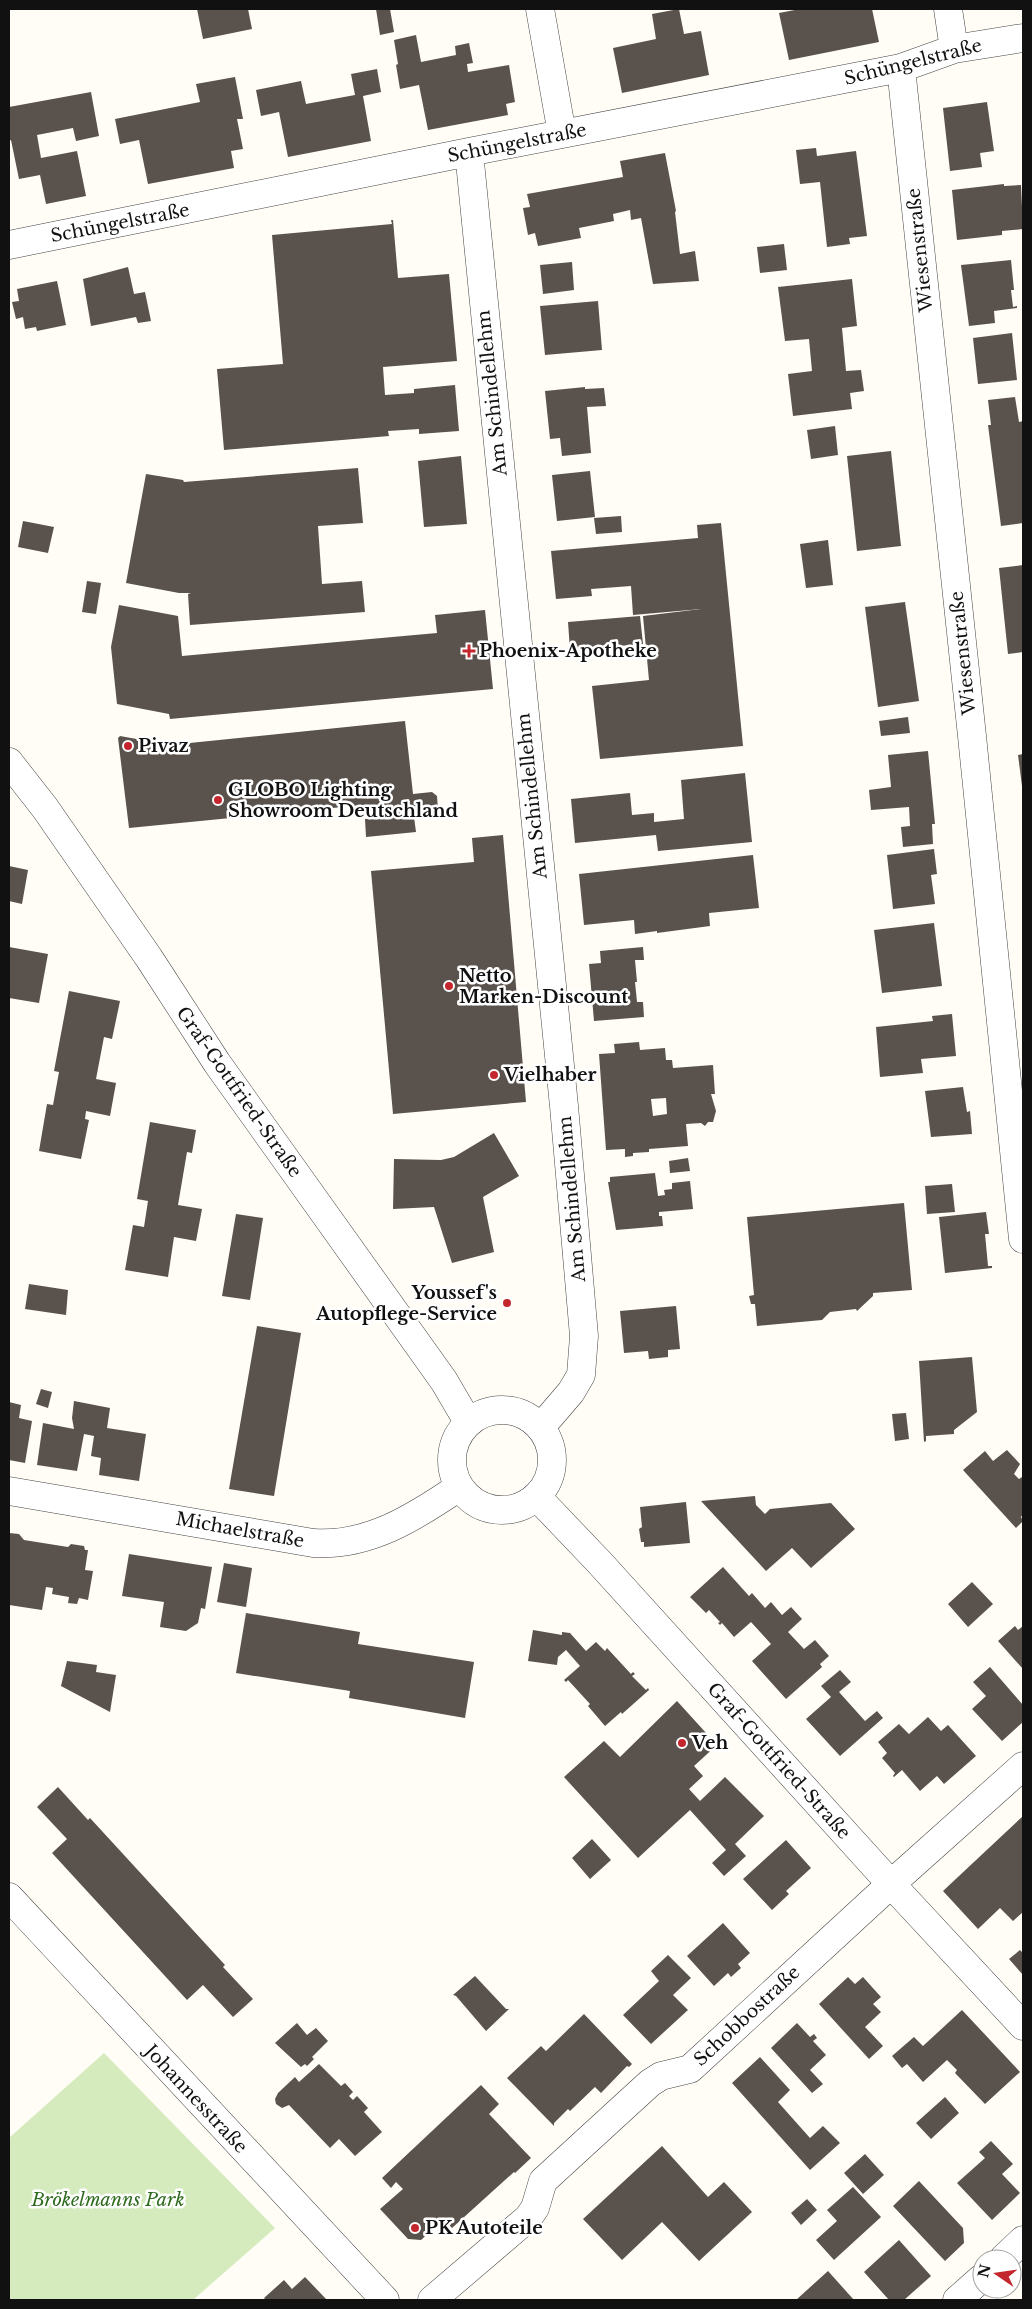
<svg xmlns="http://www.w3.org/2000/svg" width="1032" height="2309" font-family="'Libre Baskerville',serif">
<rect width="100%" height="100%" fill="#fffdf5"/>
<path fill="#d5ebbd" d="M 104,2053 L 275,2228 L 193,2300 L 9,2300 L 9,2138 Z"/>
<path fill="#5a524d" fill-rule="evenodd" d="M 197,9 L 248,9 L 252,29 L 203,39 Z
M 376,9 L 390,9 L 394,32 L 380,35 Z
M 679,9 L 684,34 L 701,31 L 709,75 L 622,93 L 613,48 L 656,39 L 652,14 Z
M 800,9 L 872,9 L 879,42 L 789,60 L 779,13 Z
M 416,35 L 421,62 L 456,55 L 455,46 L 469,43 L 473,63 L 467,64 L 468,72 L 509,65 L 515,102 L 506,104 L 508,115 L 428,130 L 419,85 L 400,89 L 396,65 L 398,64 L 394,40 Z
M 377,69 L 381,92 L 363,96 L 371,141 L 288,157 L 279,112 L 261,116 L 256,90 L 301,81 L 306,104 L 355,95 L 351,74 Z
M 235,77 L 243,119 L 237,119 L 243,149 L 231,151 L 234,168 L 148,184 L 139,140 L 120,144 L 115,119 L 200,102 L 196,84 Z
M 91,92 L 99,136 L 76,141 L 73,128 L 37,135 L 41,158 L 77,151 L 86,196 L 46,204 L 40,175 L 19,179 L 11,140 L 9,141 L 9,107 Z
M 987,102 L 994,151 L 980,153 L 982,167 L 950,171 L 943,108 Z
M 816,148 L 817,156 L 856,151 L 867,236 L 849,238 L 850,244 L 827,247 L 820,182 L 800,184 L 796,150 Z
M 665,153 L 676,211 L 675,212 L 680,254 L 695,251 L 699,281 L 653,284 L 641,218 L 631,220 L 630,210 L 613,214 L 614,221 L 579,228 L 581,238 L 538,246 L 535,233 L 528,235 L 523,208 L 530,207 L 527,194 L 623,177 L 620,161 Z
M 1004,184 L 1004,186 L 1021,185 L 1023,229 L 1002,231 L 1002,235 L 957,240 L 952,190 Z
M 391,220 L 393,220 L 398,278 L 449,274 L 457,361 L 383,367 L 385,395 L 414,393 L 414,389 L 455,385 L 459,431 L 419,434 L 419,429 L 388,431 L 389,436 L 224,450 L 217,369 L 283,364 L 272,235 L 392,224 Z
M 784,244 L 787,270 L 760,273 L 757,247 Z
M 1011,260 L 1014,290 L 1011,290 L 1013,307 L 1017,306 L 1017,308 L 994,311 L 995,323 L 969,326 L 961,265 Z
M 572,262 L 574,290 L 543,294 L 540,265 Z
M 128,267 L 134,294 L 145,292 L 151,321 L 138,323 L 136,317 L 91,326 L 83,279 Z
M 852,279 L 857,326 L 842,328 L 846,371 L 861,370 L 864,391 L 850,393 L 852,409 L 793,416 L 788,374 L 812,371 L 809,339 L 785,341 L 778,287 Z
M 57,281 L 66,325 L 37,331 L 36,327 L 25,329 L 23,317 L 16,319 L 12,302 L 19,301 L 17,289 Z
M 598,301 L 602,350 L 545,355 L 540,306 Z
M 1012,333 L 1017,380 L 978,384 L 973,338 Z
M 585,387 L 585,389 L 604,388 L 606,406 L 587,407 L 591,453 L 562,456 L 560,438 L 550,439 L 545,391 Z
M 1015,397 L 1019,422 L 1023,421 L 1023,523 L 1001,526 L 988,425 L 991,425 L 988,400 Z
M 835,426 L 838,455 L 811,459 L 807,430 Z
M 891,451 L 901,546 L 857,551 L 847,456 Z
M 461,456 L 467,524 L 424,527 L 418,461 Z
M 358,468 L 363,523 L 318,526 L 322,584 L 362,581 L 365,612 L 190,625 L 188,594 L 191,593 L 179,593 L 126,583 L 146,474 L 183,480 L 184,482 Z
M 590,471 L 595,517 L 557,521 L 552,475 Z
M 621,516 L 622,532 L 596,534 L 594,518 Z
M 23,521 L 54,527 L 48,553 L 18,547 Z
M 721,523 L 743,746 L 600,759 L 592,686 L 649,680 L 643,616 L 701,609 L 633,615 L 631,586 L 591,589 L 592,596 L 556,599 L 551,551 L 698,538 L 697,525 Z
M 828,540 L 833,585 L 806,588 L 800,544 Z
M 1023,565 L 1023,652 L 1008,654 L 999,568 Z
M 87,581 L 101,583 L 96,614 L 82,612 Z
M 905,602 L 919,701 L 878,707 L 865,607 Z
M 119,605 L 178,616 L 182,656 L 437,633 L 435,615 L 485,610 L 493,689 L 170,719 L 169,714 L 117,704 L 111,647 Z
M 640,616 L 643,644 L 570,650 L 568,622 Z
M 908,717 L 910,733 L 881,736 L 879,721 Z
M 405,721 L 413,794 L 432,792 L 437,796 L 438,810 L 434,815 L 414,817 L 416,832 L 366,837 L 365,819 L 367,819 L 366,808 L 363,808 L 363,805 L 129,828 L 118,738 L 120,736 L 170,745 Z
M 928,751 L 935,824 L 932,824 L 933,844 L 903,847 L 901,827 L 910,826 L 909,807 L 871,810 L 869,790 L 891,787 L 888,755 Z
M 1023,754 L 1023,786 L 1022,786 L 1018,755 Z
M 745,773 L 752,842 L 658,851 L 656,835 L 575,843 L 571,799 L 630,793 L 632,815 L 654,813 L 654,822 L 684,819 L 681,780 Z
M 503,835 L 526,1102 L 393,1114 L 371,871 L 474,862 L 472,838 Z
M 934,849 L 937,874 L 931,875 L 935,904 L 893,909 L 887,855 Z
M 753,855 L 759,908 L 709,913 L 710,926 L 657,933 L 657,931 L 635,934 L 634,920 L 584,925 L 579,874 Z
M 9,866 L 28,870 L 22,904 L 9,901 Z
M 934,923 L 942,986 L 882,993 L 874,930 Z
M 9,947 L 48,954 L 39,1003 L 9,998 Z
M 643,947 L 644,960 L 635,960 L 637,982 L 635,982 L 637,1002 L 643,1002 L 644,1017 L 594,1021 L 589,964 L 601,963 L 600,951 Z
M 69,991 L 120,1001 L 112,1039 L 104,1037 L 96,1079 L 116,1083 L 110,1116 L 86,1111 L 85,1119 L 89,1120 L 81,1159 L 39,1151 L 47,1104 L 53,1105 L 59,1072 L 54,1071 Z
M 952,1014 L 956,1056 L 921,1059 L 923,1073 L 880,1077 L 876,1027 L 933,1021 L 932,1016 Z
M 639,1042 L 640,1050 L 665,1048 L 666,1060 L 672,1060 L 673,1068 L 713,1065 L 715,1094 L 711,1094 L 716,1111 L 713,1122 L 708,1122 L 705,1126 L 701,1123 L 686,1124 L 688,1146 L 649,1149 L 649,1152 L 633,1153 L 633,1156 L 625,1157 L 625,1149 L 606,1150 L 599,1054 L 615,1053 L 614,1044 ZM 666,1098 L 667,1114 L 653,1116 L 651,1099 Z
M 963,1087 L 967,1112 L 970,1111 L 972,1134 L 931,1137 L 925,1091 Z
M 150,1122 L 196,1130 L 192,1153 L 187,1152 L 178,1205 L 202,1209 L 196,1241 L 174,1237 L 168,1277 L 125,1270 L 133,1225 L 144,1227 L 148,1201 L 137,1199 Z
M 494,1133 L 519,1176 L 483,1197 L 494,1252 L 452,1263 L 434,1207 L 393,1209 L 394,1159 L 441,1160 L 454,1157 Z
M 688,1158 L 690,1171 L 670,1173 L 669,1161 Z
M 655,1173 L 658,1196 L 665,1195 L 664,1190 L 672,1189 L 672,1183 L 690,1181 L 693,1209 L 659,1212 L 659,1216 L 662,1216 L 663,1226 L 616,1230 L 608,1182 L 610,1182 L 610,1177 Z
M 952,1184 L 955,1212 L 927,1214 L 925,1186 Z
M 904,1203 L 912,1290 L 873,1293 L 873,1296 L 857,1311 L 856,1309 L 830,1312 L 822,1320 L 757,1326 L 755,1304 L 751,1304 L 749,1296 L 754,1295 L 747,1217 Z
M 986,1212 L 989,1234 L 985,1234 L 988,1266 L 992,1266 L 992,1268 L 945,1273 L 939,1217 Z
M 236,1214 L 263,1218 L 250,1300 L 222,1296 Z
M 29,1284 L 68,1290 L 66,1315 L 25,1309 Z
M 676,1306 L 680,1349 L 668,1350 L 668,1357 L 649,1359 L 648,1351 L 624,1353 L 620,1311 Z
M 257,1326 L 301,1333 L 274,1496 L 229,1489 Z
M 972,1357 L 977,1412 L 954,1430 L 954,1434 L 926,1436 L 926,1441 L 924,1442 L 919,1361 Z
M 41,1389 L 52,1392 L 48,1408 L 36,1404 Z
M 74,1401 L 110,1408 L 107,1428 L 146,1434 L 139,1481 L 99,1475 L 101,1458 L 91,1456 L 94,1436 L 84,1434 L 77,1471 L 37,1465 L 43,1423 L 74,1429 L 72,1418 Z
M 9,1402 L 21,1405 L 19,1418 L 32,1421 L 25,1463 L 9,1460 Z
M 906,1413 L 909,1439 L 895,1441 L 892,1414 Z
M 1007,1450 L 1020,1464 L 1014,1474 L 1019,1479 L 1022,1477 L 1023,1479 L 1023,1514 L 1021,1517 L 1023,1521 L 1016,1528 L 963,1470 L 985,1451 L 993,1461 Z
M 755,1496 L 756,1505 L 765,1514 L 770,1509 L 831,1503 L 855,1529 L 811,1568 L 792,1548 L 766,1571 L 701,1501 Z
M 686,1502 L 690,1543 L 644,1547 L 644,1542 L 641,1542 L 639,1529 L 642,1527 L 640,1507 Z
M 9,1533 L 19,1534 L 24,1540 L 68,1547 L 71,1544 L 84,1546 L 85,1550 L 88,1550 L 85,1570 L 93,1571 L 88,1600 L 79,1598 L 77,1604 L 68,1603 L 69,1597 L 52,1594 L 53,1588 L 46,1587 L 42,1610 L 9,1605 Z
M 129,1554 L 212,1567 L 205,1609 L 201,1608 L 198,1623 L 186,1631 L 160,1627 L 164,1602 L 122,1596 Z
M 224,1563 L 252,1568 L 246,1607 L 217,1602 Z
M 723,1567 L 749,1596 L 752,1593 L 765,1608 L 771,1602 L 782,1615 L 791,1607 L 802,1619 L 788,1632 L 804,1649 L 815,1640 L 829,1656 L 820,1664 L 822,1667 L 786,1699 L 752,1661 L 771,1644 L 751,1622 L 734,1637 L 722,1623 L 720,1625 L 718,1623 L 720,1622 L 709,1610 L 706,1613 L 690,1597 Z
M 972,1582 L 993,1604 L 968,1627 L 948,1604 Z
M 246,1613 L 360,1632 L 358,1644 L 474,1662 L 465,1718 L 349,1698 L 350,1691 L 236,1673 Z
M 1015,1626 L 1018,1630 L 1023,1626 L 1023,1669 L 998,1641 Z
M 533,1630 L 562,1635 L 562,1632 L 570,1633 L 586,1651 L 596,1642 L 605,1651 L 607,1648 L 631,1674 L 633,1672 L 635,1674 L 632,1676 L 646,1690 L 648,1688 L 649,1690 L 622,1714 L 621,1712 L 605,1726 L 588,1706 L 590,1704 L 568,1680 L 566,1682 L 564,1680 L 580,1666 L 566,1650 L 558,1657 L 557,1665 L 528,1661 Z
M 67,1661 L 97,1665 L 96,1672 L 116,1675 L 110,1712 L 61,1686 Z
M 990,1667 L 1023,1705 L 1023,1722 L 1002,1741 L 972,1709 L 986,1696 L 973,1682 Z
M 840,1670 L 851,1682 L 839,1692 L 865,1721 L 877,1711 L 883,1718 L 840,1756 L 806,1719 L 831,1697 L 821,1686 Z
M 677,1701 L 717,1745 L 694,1766 L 703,1776 L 689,1789 L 700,1801 L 725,1777 L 764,1816 L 735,1844 L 746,1856 L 724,1876 L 712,1863 L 726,1850 L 690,1810 L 638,1858 L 564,1777 L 604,1741 L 620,1757 Z
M 928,1717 L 941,1731 L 948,1725 L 976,1756 L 944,1784 L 937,1776 L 920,1791 L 902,1770 L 894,1777 L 893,1776 L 895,1773 L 882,1758 L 887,1753 L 878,1742 L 899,1724 L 909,1734 Z
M 58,1787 L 88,1820 L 90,1818 L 225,1965 L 223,1967 L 253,1999 L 233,2017 L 203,1985 L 187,2000 L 52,1853 L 67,1839 L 37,1807 Z
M 1023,1816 L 1023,1912 L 1013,1921 L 1000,1908 L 978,1929 L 943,1891 Z
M 592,1839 L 611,1860 L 590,1879 L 572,1858 Z
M 786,1840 L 811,1868 L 786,1891 L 789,1894 L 772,1910 L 743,1879 Z
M 723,1923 L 750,1953 L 738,1964 L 741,1968 L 731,1977 L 728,1973 L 714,1986 L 687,1956 Z
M 1020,1950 L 1023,1953 L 1023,1975 L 1009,1959 Z
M 668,1955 L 691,1978 L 673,1995 L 688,2010 L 651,2044 L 623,2015 L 659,1981 L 651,1971 Z
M 475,1976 L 506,2009 L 509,2009 L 486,2031 L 456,1996 L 453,1995 Z
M 848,1977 L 855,1984 L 863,1977 L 881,1997 L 873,2004 L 881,2012 L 865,2027 L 883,2046 L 869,2059 L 819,2004 Z
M 962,2010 L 1020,2072 L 985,2104 L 955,2073 L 957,2070 L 947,2060 L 923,2082 L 907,2064 L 902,2068 L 892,2056 L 914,2037 L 923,2046 Z
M 584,2014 L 632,2064 L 629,2067 L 627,2066 L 601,2093 L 595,2087 L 570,2111 L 568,2109 L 554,2123 L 554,2126 L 507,2078 L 541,2046 L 546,2051 Z
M 297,2023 L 307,2035 L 316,2028 L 328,2041 L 312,2057 L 314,2059 L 307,2066 L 305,2064 L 301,2067 L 275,2043 Z
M 797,2023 L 810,2037 L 814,2034 L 817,2038 L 813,2041 L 826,2055 L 810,2070 L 823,2084 L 812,2093 L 771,2048 Z
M 760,2057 L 790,2090 L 778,2102 L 810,2138 L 823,2126 L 840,2143 L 810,2170 L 732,2083 Z
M 319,2064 L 341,2086 L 345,2083 L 353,2092 L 349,2096 L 353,2100 L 357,2096 L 368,2108 L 364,2112 L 382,2132 L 355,2156 L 339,2139 L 330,2148 L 289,2105 L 282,2108 L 276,2104 L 275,2099 L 278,2093 L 295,2077 L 299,2082 Z
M 481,2085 L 499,2104 L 489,2114 L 531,2158 L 515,2173 L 514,2172 L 452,2228 L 444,2219 L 421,2240 L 408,2239 L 380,2209 L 403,2189 L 396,2182 L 391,2188 L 382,2178 Z
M 945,2097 L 959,2113 L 931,2139 L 916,2123 Z
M 991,2141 L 1013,2164 L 1002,2174 L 1020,2193 L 992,2220 L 957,2183 L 985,2158 L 979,2152 Z
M 662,2146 L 708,2197 L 724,2182 L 752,2212 L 699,2261 L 662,2222 L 622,2260 L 583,2219 Z
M 865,2154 L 884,2175 L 863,2194 L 844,2173 Z
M 919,2181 L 963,2228 L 964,2243 L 945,2261 L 893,2206 Z
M 853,2187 L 881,2217 L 834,2260 L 816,2240 L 837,2221 L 827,2210 Z
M 807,2199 L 817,2210 L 801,2225 L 791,2213 Z
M 899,2240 L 931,2276 L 904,2300 L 889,2300 L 864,2272 Z
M 828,2271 L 854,2300 L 796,2300 Z
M 305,2277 L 327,2300 L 266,2300 L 264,2298 L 284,2280 L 292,2289 Z"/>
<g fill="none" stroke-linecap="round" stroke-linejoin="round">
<defs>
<path id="minor" d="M 540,9 L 562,134
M 948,9 L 954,49
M 901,68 L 972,736 L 1023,1239
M 469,152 L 564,1106 L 584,1336 L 581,1375 L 571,1392 L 541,1427
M 9,245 L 469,152 L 901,68 L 954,49 L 1023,38
M 9,1491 L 313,1543 C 368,1547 415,1517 459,1487
M 9,1897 L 385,2300
M 1003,2259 L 1023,2240
M 432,2300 L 528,2218 L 535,2208 L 543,2181 L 650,2083 L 661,2076 L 690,2069 L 891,1884 L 1023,1766
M 957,2300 L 982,2278"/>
<path id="tertiary" d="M 9,762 L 45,808 L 149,958 L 217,1063 L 444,1381 L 468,1422
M452 1460a50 50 0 1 1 100 0a50 50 0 1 1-100 0Z
M 537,1497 L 600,1563 L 891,1884 L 1023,2026"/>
</defs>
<use href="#minor" stroke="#444" stroke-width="29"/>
<use href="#tertiary" stroke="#444" stroke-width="29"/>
<use href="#minor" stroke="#fff" stroke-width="28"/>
<use href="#tertiary" stroke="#fff" stroke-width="28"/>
</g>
<g fill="#c4262e" stroke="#fff" stroke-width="2">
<path d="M466.5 643.5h5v5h5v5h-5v5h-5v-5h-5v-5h5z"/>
<circle cx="128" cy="746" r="5"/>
<circle cx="218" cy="800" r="5"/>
<circle cx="449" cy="986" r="5"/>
<circle cx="494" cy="1075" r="5"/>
<circle cx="507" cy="1303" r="5"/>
<circle cx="682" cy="1743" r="5"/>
<circle cx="415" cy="2228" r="5"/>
</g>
<g text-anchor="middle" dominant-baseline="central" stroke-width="5" stroke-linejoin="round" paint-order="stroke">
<g font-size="18" fill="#111" stroke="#fff">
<text transform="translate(913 62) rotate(-14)">Schüngelstraße</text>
<text transform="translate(517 143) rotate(-11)">Schüngelstraße</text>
<text transform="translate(120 223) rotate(-11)">Schüngelstraße</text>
<text transform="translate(920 250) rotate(-96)">Wiesenstraße</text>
<text transform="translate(492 393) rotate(-96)">Am Schindellehm</text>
<text transform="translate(963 653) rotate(-96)">Wiesenstraße</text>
<text transform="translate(532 796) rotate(-96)">Am Schindellehm</text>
<text transform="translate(239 1092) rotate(55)">Graf-Gottfried-Straße</text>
<text transform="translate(572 1199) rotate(-95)">Am Schindellehm</text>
<text transform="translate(240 1530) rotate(10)">Michaelstraße</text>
<text transform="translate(779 1761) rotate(48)">Graf-Gottfried-Straße</text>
<text transform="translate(747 2016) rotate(-43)">Schobbostraße</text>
<text transform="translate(196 2099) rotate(47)">Johannesstraße</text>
</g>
<g font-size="18" font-weight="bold" fill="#111" stroke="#fff" text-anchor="start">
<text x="479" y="651">Phoenix-Apotheke</text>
<text x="138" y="746">Pivaz</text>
<text x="228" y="790">GLOBO Lighting<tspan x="228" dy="21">Showroom Deutschland</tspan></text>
<text x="459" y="976">Netto<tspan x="459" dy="21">Marken-Discount</tspan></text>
<text x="504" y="1075">Vielhaber</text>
<text x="497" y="1293" text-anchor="end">Youssef's<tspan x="497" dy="21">Autopflege-Service</tspan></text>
<text x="692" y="1743">Veh</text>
<text x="425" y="2228">PK Autoteile</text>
</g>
<g font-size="18" font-style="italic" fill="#2f6b1f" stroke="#fff">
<text x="108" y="2200">Brökelmanns Park</text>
</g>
</g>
<rect width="1032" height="2309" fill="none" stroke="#111111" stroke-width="20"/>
<g transform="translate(997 2274) rotate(283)"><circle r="24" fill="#ffffff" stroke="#a0a0a0"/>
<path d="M0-4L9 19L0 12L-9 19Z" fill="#c4262e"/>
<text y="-8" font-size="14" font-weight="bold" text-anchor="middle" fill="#111111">N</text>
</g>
</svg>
